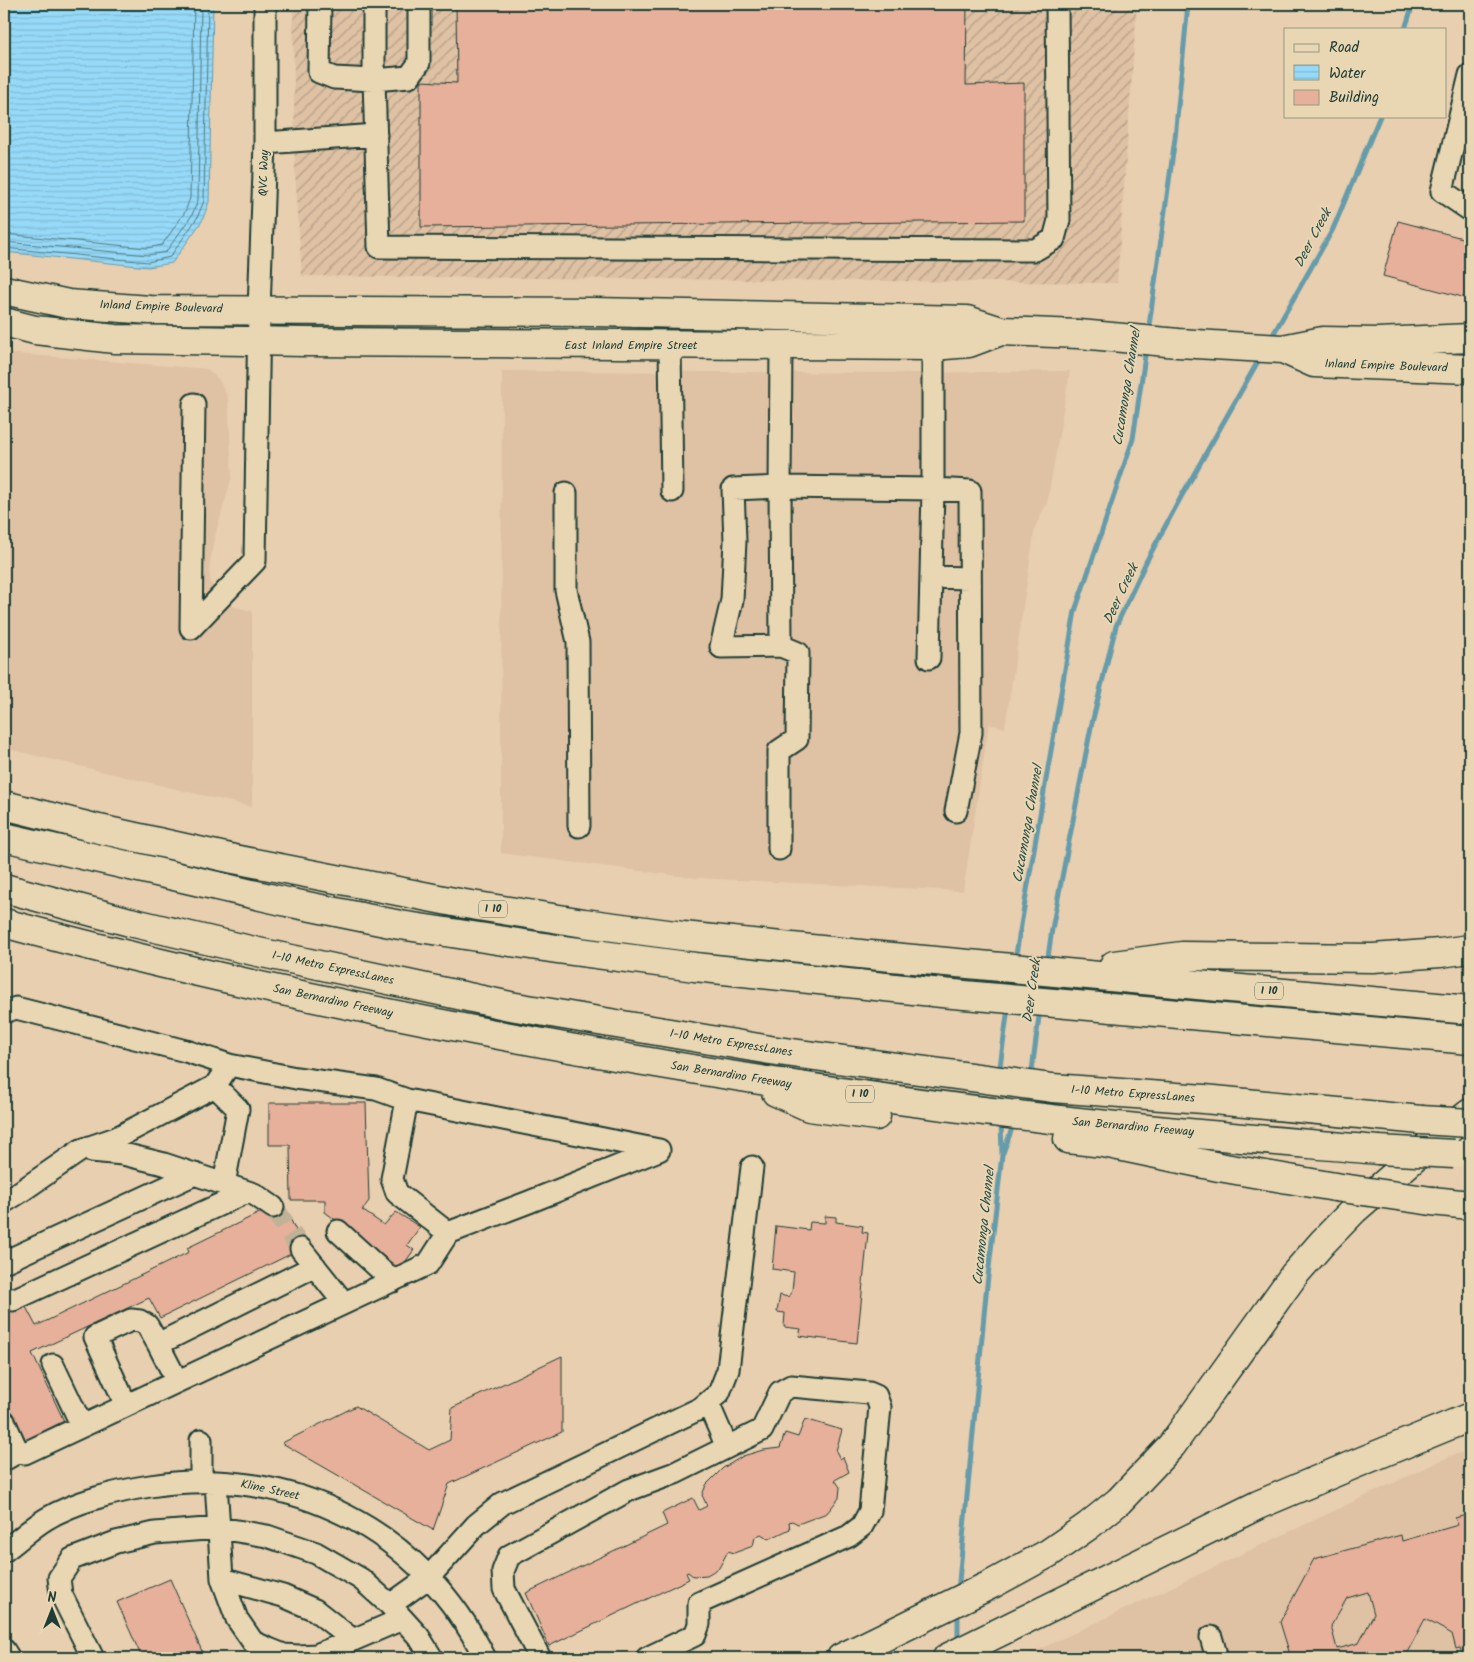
<svg xmlns="http://www.w3.org/2000/svg" width="1474" height="1662" font-family="Kalam,sans-serif">
<defs>
<pattern id="industrial-furrows" width="10" height="10" patternUnits="userSpaceOnUse" patternTransform="scale(1.25)"><rect width="10" height="10" fill="#dfc1a4"/><path d="M-1 1l2-2M0 10L10 0M9 11l2-2" fill="none" stroke="#b49e86"/></pattern>
<pattern id="water-rules" width="6" height="5" patternUnits="userSpaceOnUse" patternTransform="scale(1.25)"><rect width="6" height="5" fill="#96d9f8"/><path d="M0 2.5h6" fill="none" stroke="#81bbd5"/></pattern>
</defs>
<rect width="100%" height="100%" fill="#e8cfaf"/>
<filter id="ink" filterUnits="userSpaceOnUse"><feTurbulence type="fractalNoise" baseFrequency=".02" numOctaves="2"/><feDisplacementMap in="SourceGraphic" scale="10" xChannelSelector="R" yChannelSelector="G"/><feConvolveMatrix kernelMatrix="1 2 1 2 8 2 1 2 1" color-interpolation-filters="sRGB"/></filter>
<g filter="url(#ink)">
<path fill="#dfc1a4" d="M 4,353 L 207,369 L 219,380 L 228,398 L 232,476 L 213,543 L 209,570 L 211,584 L 234,607 L 252,611 L 252,807 L 4,748 Z
M 502,371 L 918,373 L 1070,371 L 1047,503 L 1035,527 L 1005,728 L 989,724 L 963,891 L 697,878 L 501,853 Z
M 1470,1450 L 1470,1658 L 1021,1658 L 1453,1455 Z"/>
<path fill="url(#industrial-furrows)" d="M 293,4 L 1137,4 L 1117,283 L 302,276 L 295,170 Z"/>
<path fill="url(#water-rules)" stroke="#669baa" d="M 4,4 L 213,4 L 209,202 L 202,221 L 172,263 L 148,267 L 4,252 Z"/>
<g fill="none" stroke-linecap="round" stroke-linejoin="round">
<path stroke="#4f7b82" stroke-width="1" d="M 4,234 L 147,248 L 162,245 L 185,212 L 190,198 L 194,4
M 4,242 L 148,255 L 166,252 L 192,215 L 198,200 L 201,4
M 4,248 L 148,262 L 170,257 L 197,218 L 204,201 L 208,4"/>
<path stroke="#669baa" stroke-width="5" d="M 1405,29 L 1413,4
M 1148,333 L 1175,138 L 1188,4
M 1270,340 L 1333,229 L 1380,116
M 1015,960 L 1075,611 L 1133,439 L 1146,349
M 1047,964 L 1052,929 L 1091,727 L 1116,626 L 1146,562 L 1181,497 L 1261,356
M 999,1074 L 1008,1008
M 1031,1078 L 1040,1009
M 1003,1153 L 1014,1123
M 958,1592 L 986,1294 L 1002,1155 L 1001,1120
M 958,1610 L 958,1644"/>
</g>
<path fill="#e6b09a" stroke="#1f3d34" fill-rule="evenodd" d="M 456,4 L 967,4 L 966,85 L 1024,83 L 1024,221 L 421,227 L 421,81 L 457,83 Z
M 1398,221 L 1470,240 L 1470,299 L 1383,276 Z
M 269,1103 L 366,1103 L 369,1201 L 362,1210 L 384,1225 L 396,1212 L 420,1227 L 407,1245 L 414,1250 L 400,1269 L 325,1212 L 325,1200 L 291,1200 L 290,1145 L 269,1145 Z
M 282,1202 L 303,1245 L 301,1249 L 160,1318 L 149,1298 L 32,1353 L 64,1421 L 24,1441 L 4,1395 L 4,1320 L 6,1319 L 6,1310 L 20,1304 L 26,1307 L 36,1326 L 189,1252 L 187,1248 Z
M 825,1216 L 836,1217 L 836,1222 L 863,1226 L 862,1232 L 868,1233 L 857,1343 L 799,1336 L 801,1329 L 784,1327 L 785,1313 L 777,1312 L 780,1295 L 788,1297 L 792,1291 L 794,1272 L 772,1269 L 776,1226 L 809,1230 L 810,1222 L 825,1223 Z
M 562,1356 L 562,1432 L 449,1484 L 433,1530 L 282,1443 L 356,1406 L 429,1450 L 450,1440 L 452,1408 Z
M 805,1419 L 842,1430 L 836,1451 L 840,1459 L 843,1457 L 849,1472 L 835,1480 L 840,1487 L 839,1498 L 827,1513 L 798,1524 L 792,1521 L 789,1522 L 790,1529 L 769,1539 L 761,1534 L 755,1537 L 753,1546 L 734,1553 L 728,1551 L 719,1568 L 707,1575 L 693,1576 L 688,1572 L 686,1573 L 689,1579 L 549,1646 L 526,1593 L 667,1525 L 662,1513 L 693,1498 L 699,1510 L 707,1506 L 702,1495 L 706,1485 L 723,1468 L 743,1456 L 763,1450 L 780,1448 L 785,1433 L 798,1437 Z
M 1470,1514 L 1470,1658 L 1464,1658 L 1460,1648 L 1456,1649 L 1452,1634 L 1425,1619 L 1404,1658 L 1291,1658 L 1280,1622 L 1314,1559 L 1401,1535 L 1402,1541 L 1458,1525 L 1455,1518 ZM 1368,1592 L 1374,1614 L 1359,1643 L 1337,1649 L 1331,1626 L 1347,1598 Z
M 170,1579 L 205,1658 L 142,1658 L 117,1602 Z"/>
<g fill="none" stroke-linecap="round" stroke-linejoin="round">
<path stroke="#c0b296" stroke-width="21" stroke-dasharray="21 11" stroke-linecap="butt" d="M 273,1207 L 301,1249"/>
<defs>
<path id="minor" d="M 320,4 L 319,72 L 334,78 L 374,80 L 379,247 L 1035,250 L 1054,239 L 1059,220 L 1057,4
M 374,4 L 374,80 L 409,77 L 419,63 L 419,4
M 1470,75 L 1442,191 L 1470,210
M 265,143 L 376,135
M 670,345 L 672,491
M 781,345 L 780,487 L 933,489 L 933,346
M 566,493 L 566,590 L 578,642 L 579,826
M 931,577 L 970,578
M 191,628 L 255,561 L 259,310 L 265,143 L 265,4
M 191,628 L 194,404
M 929,658 L 933,489 L 970,491 L 971,733 L 956,811
M 779,849 L 779,751 L 797,739 L 798,653 L 781,646 L 721,647 L 732,600 L 735,541 L 733,489 L 780,487 L 781,646
M 4,1012 L 16,1008 L 186,1051 L 229,1065 L 215,1086 L 116,1138 L 81,1150 L 20,1192 L 4,1202
M 229,1065 L 296,1078 L 376,1089 L 407,1100 L 659,1150
M 215,1086 L 238,1109 L 224,1184
M 91,1151 L 123,1154 L 164,1164 L 254,1194 L 273,1207
M 338,1231 L 393,1281
M 448,1233 L 529,1202 L 659,1150
M 301,1249 L 344,1303
M 4,1262 L 195,1174
M 4,1297 L 13,1300 L 247,1192
M 53,1365 L 82,1426
M 177,1381 L 158,1344 L 315,1266
M 708,1403 L 727,1447
M 126,1405 L 95,1337 L 131,1320 L 140,1321 L 147,1325 L 158,1344
M 4,1421 L 18,1452
M 4,1460 L 18,1452 L 25,1453 L 428,1264 L 448,1233 L 397,1193 L 392,1179 L 407,1100
M 201,1481 L 201,1440
M 216,1482 L 222,1579 L 283,1596 L 315,1610 L 353,1640 L 402,1619
M 4,1551 C 18,1541 31,1528 46,1519 C 74,1502 117,1491 150,1486 C 292,1464 421,1530 485,1658
M 222,1579 L 237,1619 L 253,1642 L 269,1649 L 284,1655 L 298,1656 L 316,1655 L 353,1640
M 390,1605 L 429,1577 L 476,1525 L 503,1503 L 701,1408 L 719,1393 L 728,1370 L 752,1167
M 1211,1637 L 1217,1658
M 4,1650 L 9,1658
M 93,1658 L 61,1594 L 59,1578 L 72,1559 L 116,1542 L 155,1533 L 219,1528 L 267,1536 L 316,1553 L 361,1579 L 390,1605 L 419,1637 L 432,1658
M 540,1658 L 504,1589 L 503,1571 L 509,1556 L 629,1490 L 675,1473 L 762,1430 L 780,1392 L 791,1386 L 869,1393 L 876,1396 L 880,1407 L 870,1511 L 862,1526 L 849,1536 L 699,1603 L 699,1624 L 695,1635 L 647,1658"/>
<path id="major" d="M 4,290 L 68,304 L 150,310 L 594,312 L 967,320 L 1001,331 L 1079,334 L 1178,343 L 1283,349 L 1323,341 L 1378,342 L 1470,338
M 4,322 L 35,330 L 115,339 L 305,342 L 933,346 L 969,343 L 1001,331
M 1283,349 L 1314,363 L 1470,369"/>
<path id="highway" d="M 4,805 L 99,829 L 234,859 L 459,903 L 584,923 L 683,936 L 870,955 L 1470,1010
M 4,837 L 287,902 L 400,925 L 557,949 L 695,967 L 942,993 L 1470,1040
M 4,888 L 130,922 L 258,952 L 510,1006 L 770,1050 L 1052,1088 L 1204,1099 L 1421,1120
M 4,923 C 157,965 313,999 468,1029 C 659,1066 850,1096 1043,1118 C 1154,1131 1266,1140 1378,1150
M 1114,965 L 1182,956 L 1373,958 L 1440,953 L 1470,949
M 776,1092 L 809,1107 L 876,1116
M 1068,1139 L 1104,1143 L 1219,1167 L 1335,1187
M 1432,1201 L 1470,1205
M 841,1658 L 994,1583 L 1049,1553 L 1088,1526 L 1119,1501 L 1172,1445 L 1294,1275 L 1323,1242 L 1354,1210 L 1435,1140 L 1470,1113
M 947,1658 L 1258,1505 L 1355,1464 L 1470,1417"/>
</defs>
<use href="#minor" stroke="#1f3d34" stroke-width="25"/>
<use href="#major" stroke="#1f3d34" stroke-width="31"/>
<use href="#highway" stroke="#1f3d34" stroke-width="31"/>
<use href="#minor" stroke="#e9d7b4" stroke-width="21"/>
<use href="#major" stroke="#e9d7b4" stroke-width="28"/>
<use href="#highway" stroke="#e9d7b4" stroke-width="28"/>
<defs>
<path id="highway-bridge" d="M 1421,1120 L 1470,1123
M 1378,1150 L 1454,1154
M 1335,1187 L 1432,1201"/>
</defs>
<use href="#highway-bridge" stroke="#1f3d34" stroke-width="31" stroke-linecap="butt"/>
<use href="#highway-bridge" stroke="#e9d7b4" stroke-width="28"/>
</g>
</g>
<g text-anchor="middle" dominant-baseline="central" stroke-width="4" stroke-linejoin="round" paint-order="stroke">
<g fill="#e9d7b4" stroke="#5c6b5a" stroke-width="1">
<rect x="479" y="900.5" width="28" height="17" rx="4"/>
<rect x="1255" y="982.5" width="28" height="17" rx="4"/>
<rect x="846" y="1085.5" width="28" height="17" rx="4"/>
</g>
<g font-size="11" font-weight="bold" fill="#1f3d34">
<text x="493" y="909">I 10</text>
<text x="1269" y="991">I 10</text>
<text x="860" y="1094">I 10</text>
</g>
<g font-size="12" fill="#1f3d34" stroke="#e9d7b4">
<text transform="translate(264 173) rotate(-88)">QVC Way</text>
<text transform="translate(161 307) rotate(2)">Inland Empire Boulevard</text>
<text x="631" y="345">East Inland Empire Street</text>
<text transform="translate(1386 366) rotate(2)">Inland Empire Boulevard</text>
<text transform="translate(333 968) rotate(12)">I-10 Metro ExpressLanes</text>
<text transform="translate(333 1001) rotate(12)">San Bernardino Freeway</text>
<text transform="translate(731 1043) rotate(9)">I-10 Metro ExpressLanes</text>
<text transform="translate(731 1075) rotate(9)">San Bernardino Freeway</text>
<text transform="translate(1133 1094) rotate(4)">I-10 Metro ExpressLanes</text>
<text transform="translate(1133 1127) rotate(5)">San Bernardino Freeway</text>
<text transform="translate(270 1490) rotate(12)">Kline Street</text>
</g>
<g font-size="14" font-style="italic" fill="#2b4d48" stroke="#e9d7b4">
<text transform="translate(1313 238) rotate(-62)">Deer Creek</text>
<text transform="translate(1127 387) rotate(-81)">Cucamonga Channel</text>
<text transform="translate(1121 594) rotate(-65)">Deer Creek</text>
<text transform="translate(1028 824) rotate(-80)">Cucamonga Channel</text>
<text transform="translate(1032 991) rotate(-82)">Deer Creek</text>
<text transform="translate(984 1226) rotate(-84)">Cucamonga Channel</text>
</g>
</g>
<rect width="1474" height="1662" fill="none" stroke="#e9d7b4" stroke-width="20"/>
<rect x="10" y="10" width="1454" height="1642" fill="none" stroke="#1f3d34" stroke-width="2" filter="url(#ink)"/>
<rect x="1284" y="28" width="162" height="90" fill="#e9d7b4" stroke="#989981"/>
<rect x="1294" y="44" width="25" height="8" fill="#e9d7b4" stroke="#989981"/>
<text x="1329" y="52" font-size="15" fill="#1f3d34">Road</text>
<rect x="1294" y="65" width="25" height="15" fill="url(#water-rules)" stroke="#989981"/>
<text x="1329" y="78" font-size="15" fill="#1f3d34">Water</text>
<rect x="1294" y="90" width="25" height="15" fill="#e6b09a" stroke="#989981"/>
<text x="1329" y="102" font-size="15" fill="#1f3d34">Building</text>
<g transform="translate(52 1610)" stroke="#e9d7b4" stroke-width="4" paint-order="stroke">
<path d="M0-4L9 19L0 12L-9 19Z" fill="#1f3d34"/>
<text y="-8" font-size="14" font-weight="bold" text-anchor="middle" fill="#1f3d34">N</text>
</g>
</svg>
